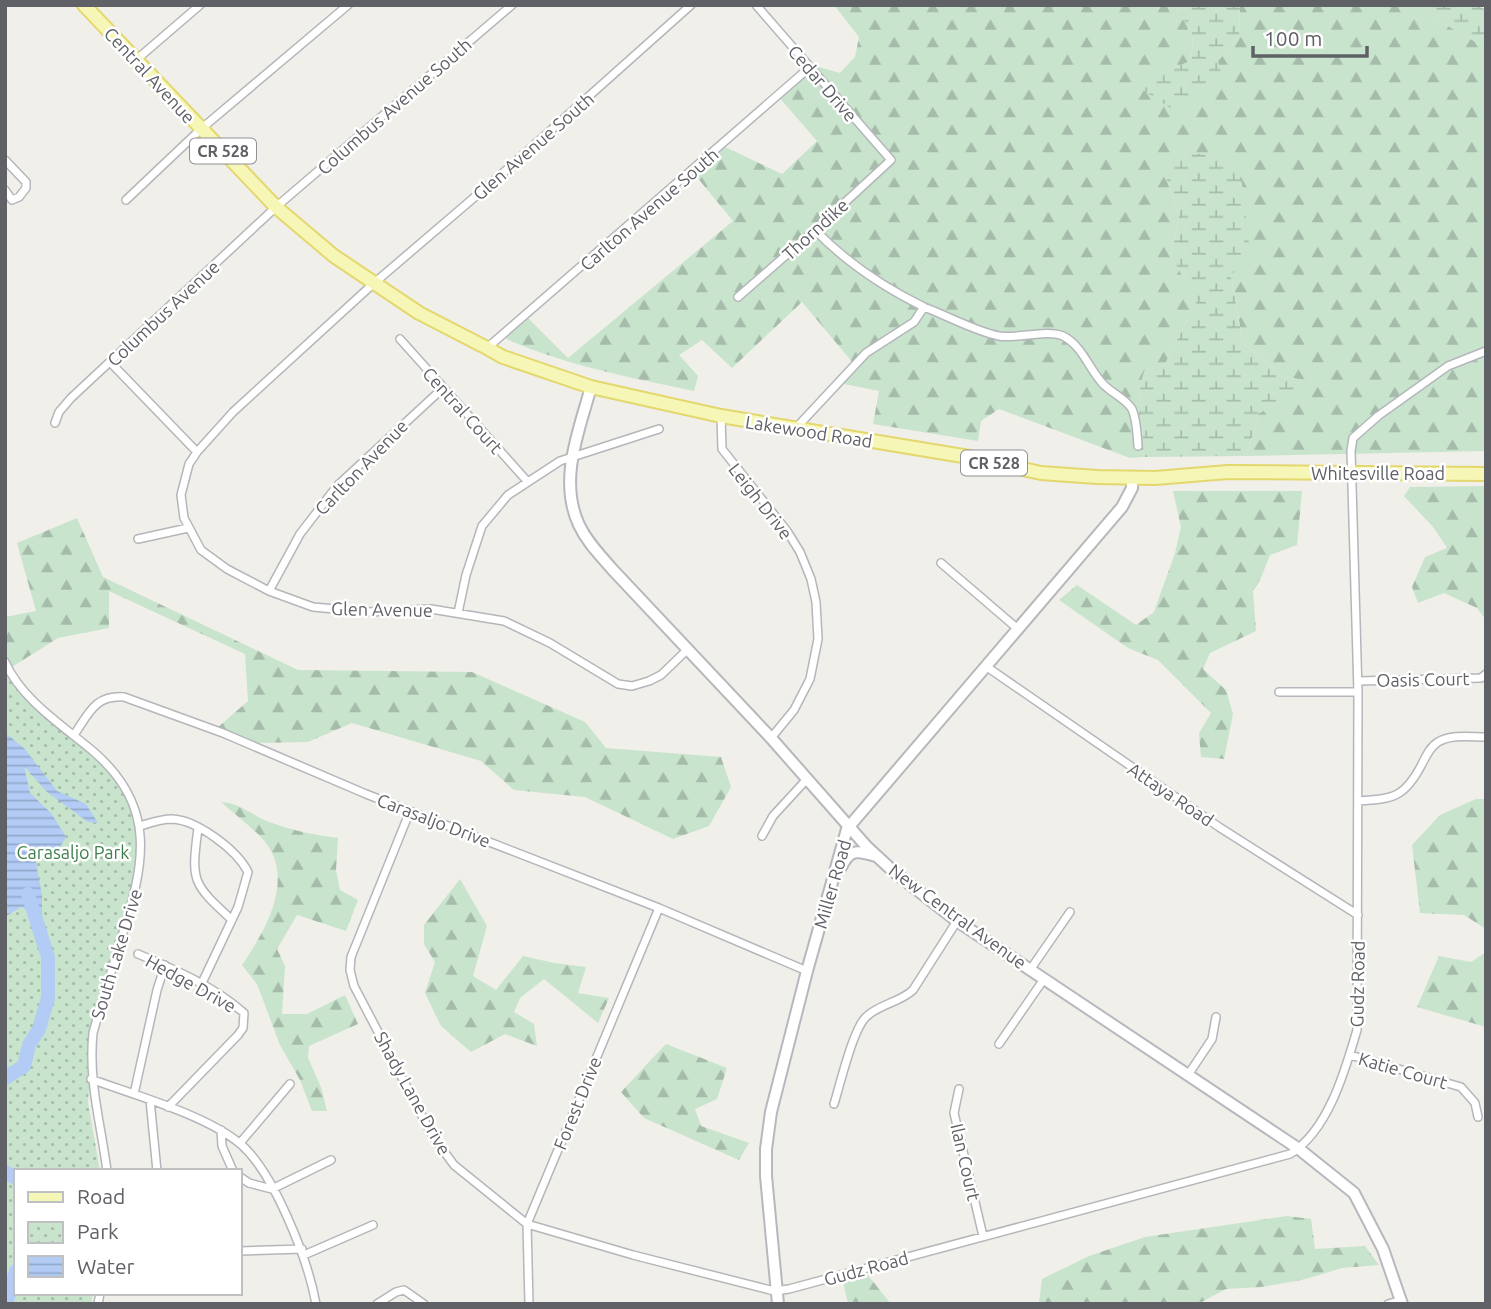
<svg xmlns="http://www.w3.org/2000/svg" width="1491" height="1309" font-family="Ubuntu,sans-serif">
<defs>
<pattern id="forest-firs" width="22" height="20" patternUnits="userSpaceOnUse" patternTransform="scale(1.75)"><rect width="22" height="20" fill="#c8e4cd"/><path d="M5 1l3.5 6h-7zM16 11l3.5 6h-7z" fill="#a6bcaa"/></pattern>
<pattern id="wetland-marsh" width="20" height="14" patternUnits="userSpaceOnUse" patternTransform="scale(1.75)"><rect width="20" height="14" fill="#c8e4cd"/><path d="M1 5h8M5 5V1M11 12h8M15 12V8" fill="none" stroke="#a6bcaa"/></pattern>
<pattern id="park-dots" width="8" height="8" patternUnits="userSpaceOnUse" patternTransform="scale(1.75)"><rect width="8" height="8" fill="#c8e4cd"/><path d="M2 2h.1M6 6h.1" fill="none" stroke="#a6bcaa" stroke-width="1.8" stroke-linecap="round"/></pattern>
<pattern id="water-rules" width="6" height="5" patternUnits="userSpaceOnUse" patternTransform="scale(1.75)"><rect width="6" height="5" fill="#b2ccf6"/><path d="M0 2.5h6" fill="none" stroke="#94a9cb"/></pattern>
</defs>
<rect width="100%" height="100%" fill="#f0efe9"/>
<path fill="url(#forest-firs)" d="M 834,5 L 1177,5 L 1193,39 L 1191,61 L 1145,79 L 1218,61 L 1239,37 L 1240,5 L 1412,5 L 1486,48 L 1486,451 L 1247,456 L 1258,414 L 1313,381 L 1283,377 L 1243,343 L 1231,276 L 1164,172 L 1179,215 L 1171,255 L 1202,312 L 1187,320 L 1164,366 L 1140,384 L 1144,457 L 1130,458 L 999,409 L 981,421 L 978,441 L 873,424 L 879,391 L 834,382 L 853,363 L 802,302 L 732,368 L 702,340 L 679,355 L 698,376 L 694,391 C 629,377 563,365 502,337 L 526,316 L 568,358 L 733,221 L 691,170 L 721,145 L 782,174 L 817,141 L 777,95 L 812,65 L 840,73 L 855,57 L 859,37 Z
M 1486,486 L 1486,620 L 1477,608 L 1444,593 L 1418,603 L 1412,587 L 1425,557 L 1447,548 L 1434,528 L 1404,496 L 1410,487 Z
M 1173,491 L 1302,491 L 1297,545 L 1270,555 L 1260,580 L 1253,591 L 1256,631 L 1210,653 L 1203,669 L 1226,690 L 1233,714 L 1224,759 L 1201,757 L 1199,733 L 1211,713 L 1158,660 L 1128,648 L 1059,600 L 1077,585 L 1136,625 L 1154,612 L 1175,553 L 1181,527 Z
M 77,518 L 103,577 L 298,670 L 472,672 L 585,722 L 606,748 L 721,757 L 731,787 L 709,826 L 673,839 L 585,797 L 514,790 L 481,761 L 352,723 L 308,742 L 253,743 L 217,728 L 248,701 L 245,654 L 109,591 L 109,628 L 58,638 L 7,670 L 5,617 L 36,611 L 17,543 Z
M 1476,799 L 1486,799 L 1486,929 L 1464,915 L 1420,913 L 1412,845 L 1440,815 Z
M 221,802 C 241,803 254,817 272,823 C 294,831 315,835 338,838 L 336,870 L 340,890 L 358,900 L 346,931 L 297,915 L 277,949 L 285,966 L 282,1014 L 307,1014 L 345,995 L 358,1024 L 309,1046 L 308,1058 L 321,1087 L 327,1111 L 312,1111 L 300,1080 L 280,1045 L 257,984 L 242,965 C 264,933 295,881 266,843 C 254,828 235,815 221,802 Z
M 460,879 L 487,926 L 473,976 L 496,990 L 523,956 L 554,963 L 586,967 L 578,993 L 609,998 L 598,1023 L 544,979 L 520,998 L 514,1012 L 534,1024 L 537,1046 L 505,1034 L 471,1052 L 441,1026 L 425,993 L 435,962 L 424,944 L 424,925 Z
M 1486,952 L 1486,1027 L 1417,1007 L 1439,956 L 1471,962 Z
M 666,1044 L 727,1068 L 717,1099 L 695,1109 L 701,1126 L 749,1143 L 739,1160 L 644,1118 L 621,1092 Z
M 1287,1216 L 1311,1219 L 1315,1249 L 1365,1246 L 1379,1265 L 1342,1268 L 1302,1280 L 1261,1287 L 1226,1289 L 1198,1304 L 1030,1304 L 1039,1302 L 1042,1279 L 1089,1256 L 1145,1237 Z
M 867,1274 L 891,1304 L 848,1304 L 843,1281 Z"/>
<path fill="url(#wetland-marsh)" d="M 1177,5 L 1240,5 L 1239,37 L 1218,61 L 1224,84 L 1172,109 L 1143,90 L 1144,79 L 1191,61 L 1193,39 Z
M 1412,5 L 1477,5 L 1486,10 L 1486,48 Z
M 1189,152 L 1230,160 L 1242,183 L 1250,253 L 1231,276 L 1243,343 L 1283,377 L 1314,381 L 1258,414 L 1247,456 L 1144,457 L 1140,384 L 1146,366 L 1164,366 L 1187,320 L 1201,312 L 1171,255 L 1179,215 L 1164,172 L 1166,159 Z"/>
<path fill="url(#park-dots)" d="M 5,662 L 22,690 L 107,764 L 134,804 L 142,857 L 94,1028 L 88,1102 L 100,1171 L 16,1171 L 16,1293 L 93,1293 L 91,1304 L 5,1304 Z"/>
<path fill="url(#water-rules)" d="M 5,733 L 24,748 L 57,791 L 86,804 L 98,823 L 88,822 L 47,792 L 24,766 L 30,793 L 51,813 L 66,837 L 56,854 L 33,847 L 42,895 L 42,916 L 21,907 L 5,917 Z"/>
<g fill="none" stroke-linecap="round" stroke-linejoin="round">
<path stroke="#b2ccf6" stroke-width="14" d="M 5,1078 L 24,1066 L 29,1045 L 39,1029 L 48,998 L 48,957 L 28,894
M 5,1172 L 16,1178
M 6,1304 L 16,1271"/>
<defs>
<path id="street" d="M 136,60 L 200,5
M 5,160 L 26,182 L 26,188 L 19,197 L 12,200 L 5,190
M 126,200 L 201,129 L 348,5
M 815,230 C 847,263 883,287 924,307
M 738,297 L 815,230 L 891,160 L 756,5
M 400,339 L 527,481
M 487,348 L 810,67
M 110,362 L 197,452
M 721,416 L 722,449 L 787,531 L 800,552 L 811,579 L 816,602 L 818,639 L 810,679 L 794,710 L 771,738
M 55,423 L 59,412 L 71,398 L 276,207 L 512,5
M 796,428 L 866,353 L 914,322 L 924,307 C 948,316 974,331 999,336 C 1018,339 1047,329 1063,336 C 1083,346 1089,370 1104,385 C 1112,393 1126,399 1132,409 C 1137,420 1137,434 1138,446
M 138,539 L 188,528
M 941,563 L 1018,629
M 269,591 L 300,534 L 337,486 L 443,388
M 458,613 L 466,575 L 482,526 L 508,495 L 560,461 L 659,429
M 688,649 L 661,675 L 649,681 L 632,686 L 618,684 L 550,643 L 504,621 L 431,609 L 368,612 L 313,607 L 269,591 L 227,569 L 201,550 L 184,518 L 181,495 L 189,464 L 197,452 L 233,412 L 373,284 L 504,172 L 691,5
M 5,662 C 22,700 62,725 94,752 C 158,808 144,864 122,936 C 112,969 102,1001 93,1033 C 88,1081 101,1124 107,1171
M 987,667 L 1219,827 L 1358,915
M 1358,681 L 1481,678 L 1486,674
M 1279,692 L 1358,692
M 74,735 C 89,713 95,695 124,697 L 223,733 L 366,794 L 659,908 L 807,971
M 1358,801 C 1394,799 1405,797 1422,764 C 1426,756 1430,747 1438,742 C 1452,734 1470,737 1486,737
M 410,811 L 351,957 L 350,970 L 354,986 L 432,1135 L 454,1165 L 527,1224 L 633,1255 L 774,1291 L 789,1289 L 1290,1154 C 1328,1131 1345,1071 1357,1030 L 1358,692 L 1351,451 L 1353,438 L 1378,416 L 1448,366 L 1486,351
M 140,826 C 150,823 161,819 172,819 C 197,820 237,850 248,872 L 238,907 L 201,985
M 198,828 C 191,882 192,883 232,920
M 762,836 L 773,816 L 807,779
M 138,954 C 174,969 215,987 244,1013 L 243,1028 L 238,1035 L 168,1107
M 1030,970 L 1070,912
M 999,1044 L 1044,979
M 1350,1055 L 1461,1087 L 1475,1103 L 1478,1117
M 1188,1075 L 1212,1039 L 1216,1017
M 91,1079 C 134,1095 203,1114 238,1142 C 273,1169 308,1260 316,1304
M 959,1089 L 954,1113 L 983,1236
M 134,1094 L 157,990 L 165,965
M 150,1100 L 157,1171
M 834,1104 C 840,1085 853,1029 866,1017 C 879,1004 899,1003 913,990 L 957,921
M 221,1130 L 222,1146 L 233,1171
M 240,1143 L 290,1084
M 240,1177 L 249,1183 L 272,1189 L 331,1160
M 240,1251 L 302,1249
M 304,1255 L 373,1225
M 98,1304 L 100,1293
M 377,1304 L 396,1292 L 404,1290 L 424,1304
M 529,1304 L 527,1224 L 659,908
M 1388,1304 L 1402,1300"/>
<path id="secondary" d="M 591,387 C 579,431 558,480 579,525 C 587,542 600,555 612,569 L 771,738 L 867,847 L 893,871 L 957,921 L 1299,1149 L 1354,1193 L 1383,1249 L 1402,1304
M 841,867 C 850,849 857,850 876,856
M 778,1304 L 766,1176 L 766,1149 L 771,1112 L 807,971 L 847,829 L 1122,507 L 1132,488 L 1132,477"/>
<path id="primary" d="M 84,5 L 276,207 L 334,256 L 419,313 L 487,348 L 503,357 L 591,387 L 721,416 L 969,457 L 1041,473 L 1097,477 L 1155,478 L 1228,472 L 1486,474"/>
</defs>
<use href="#street" stroke="#b5b6bb" stroke-width="10"/>
<use href="#secondary" stroke="#b7b8be" stroke-width="14"/>
<use href="#primary" stroke="#e3d76e" stroke-width="16"/>
<use href="#street" stroke="#fff" stroke-width="7"/>
<use href="#secondary" stroke="#fff" stroke-width="10"/>
<use href="#primary" stroke="#f6f7b7" stroke-width="12"/>
</g>
<g text-anchor="middle" dominant-baseline="central" stroke-width="5" stroke-linejoin="round" paint-order="stroke">
<g fill="#fff" stroke="#909095" stroke-width="2">
<rect x="190" y="138.5" width="66" height="25" rx="5"/>
<rect x="961" y="450.5" width="66" height="25" rx="5"/>
</g>
<g font-size="16" font-weight="bold" fill="#606167">
<text x="223" y="151">CR 528</text>
<text x="994" y="463">CR 528</text>
</g>
<g font-size="18" fill="#606167" stroke="#fff">
<text transform="translate(150 75) rotate(47)">Central Avenue</text>
<text transform="translate(823 83) rotate(49)">Cedar Drive</text>
<text transform="translate(394 106) rotate(-41)">Columbus Avenue South</text>
<text transform="translate(533 146) rotate(-41)">Glen Avenue South</text>
<text transform="translate(649 209) rotate(-41)">Carlton Avenue South</text>
<text transform="translate(815 229) rotate(-42)">Thorndike</text>
<text transform="translate(163 313) rotate(-43)">Columbus Avenue</text>
<text transform="translate(463 410) rotate(48)">Central Court</text>
<text transform="translate(809 431) rotate(9)">Lakewood Road</text>
<text transform="translate(361 467) rotate(-46)">Carlton Avenue</text>
<text x="1378" y="473">Whitesville Road</text>
<text transform="translate(761 501) rotate(52)">Leigh Drive</text>
<text transform="translate(382 609) rotate(1)">Glen Avenue</text>
<text transform="translate(1423 679) rotate(-1)">Oasis Court</text>
<text transform="translate(1171 794) rotate(34)">Attaya Road</text>
<text transform="translate(434 820) rotate(21)">Carasaljo Drive</text>
<text transform="translate(832 884) rotate(-74)">Miller Road</text>
<text transform="translate(958 916) rotate(36)">New Central Avenue</text>
<text transform="translate(116 954) rotate(-73)">South Lake Drive</text>
<text transform="translate(191 983) rotate(29)">Hedge Drive</text>
<text transform="translate(1357 984) rotate(-89)">Gudz Road</text>
<text transform="translate(1403 1070) rotate(16)">Katie Court</text>
<text transform="translate(413 1093) rotate(61)">Shady Lane Drive</text>
<text transform="translate(577 1103) rotate(-68)">Forest Drive</text>
<text transform="translate(966 1162) rotate(77)">Ilan Court</text>
<text transform="translate(866 1268) rotate(-15)">Gudz Road</text>
</g>
<g font-size="18" fill="#3f7f4d" stroke="#fff">
<text x="73" y="852">Carasaljo Park</text>
</g>
</g>
<rect width="1491" height="1309" fill="none" stroke="#606167" stroke-width="14"/>
<rect x="14" y="1169" width="228" height="126" fill="#ffffff" stroke="#bfc0c2" stroke-width="2"/>
<rect x="28" y="1192" width="35" height="10" fill="#f6f7b7" stroke="#bfc0c2" stroke-width="2"/>
<text x="77" y="1204" font-size="21" fill="#606167">Road</text>
<rect x="28" y="1222" width="35" height="21" fill="url(#park-dots)" stroke="#bfc0c2" stroke-width="2"/>
<text x="77" y="1239" font-size="21" fill="#606167">Park</text>
<rect x="28" y="1256" width="35" height="21" fill="url(#water-rules)" stroke="#bfc0c2" stroke-width="2"/>
<text x="77" y="1274" font-size="21" fill="#606167">Water</text>
<path d="M1253 46v10h114v-10" fill="none" stroke="#606167" stroke-width="3.5"/>
<text x="1264" y="46" font-size="21" fill="#606167" stroke="#ffffff" stroke-width="5" paint-order="stroke">100 m</text>
</svg>
